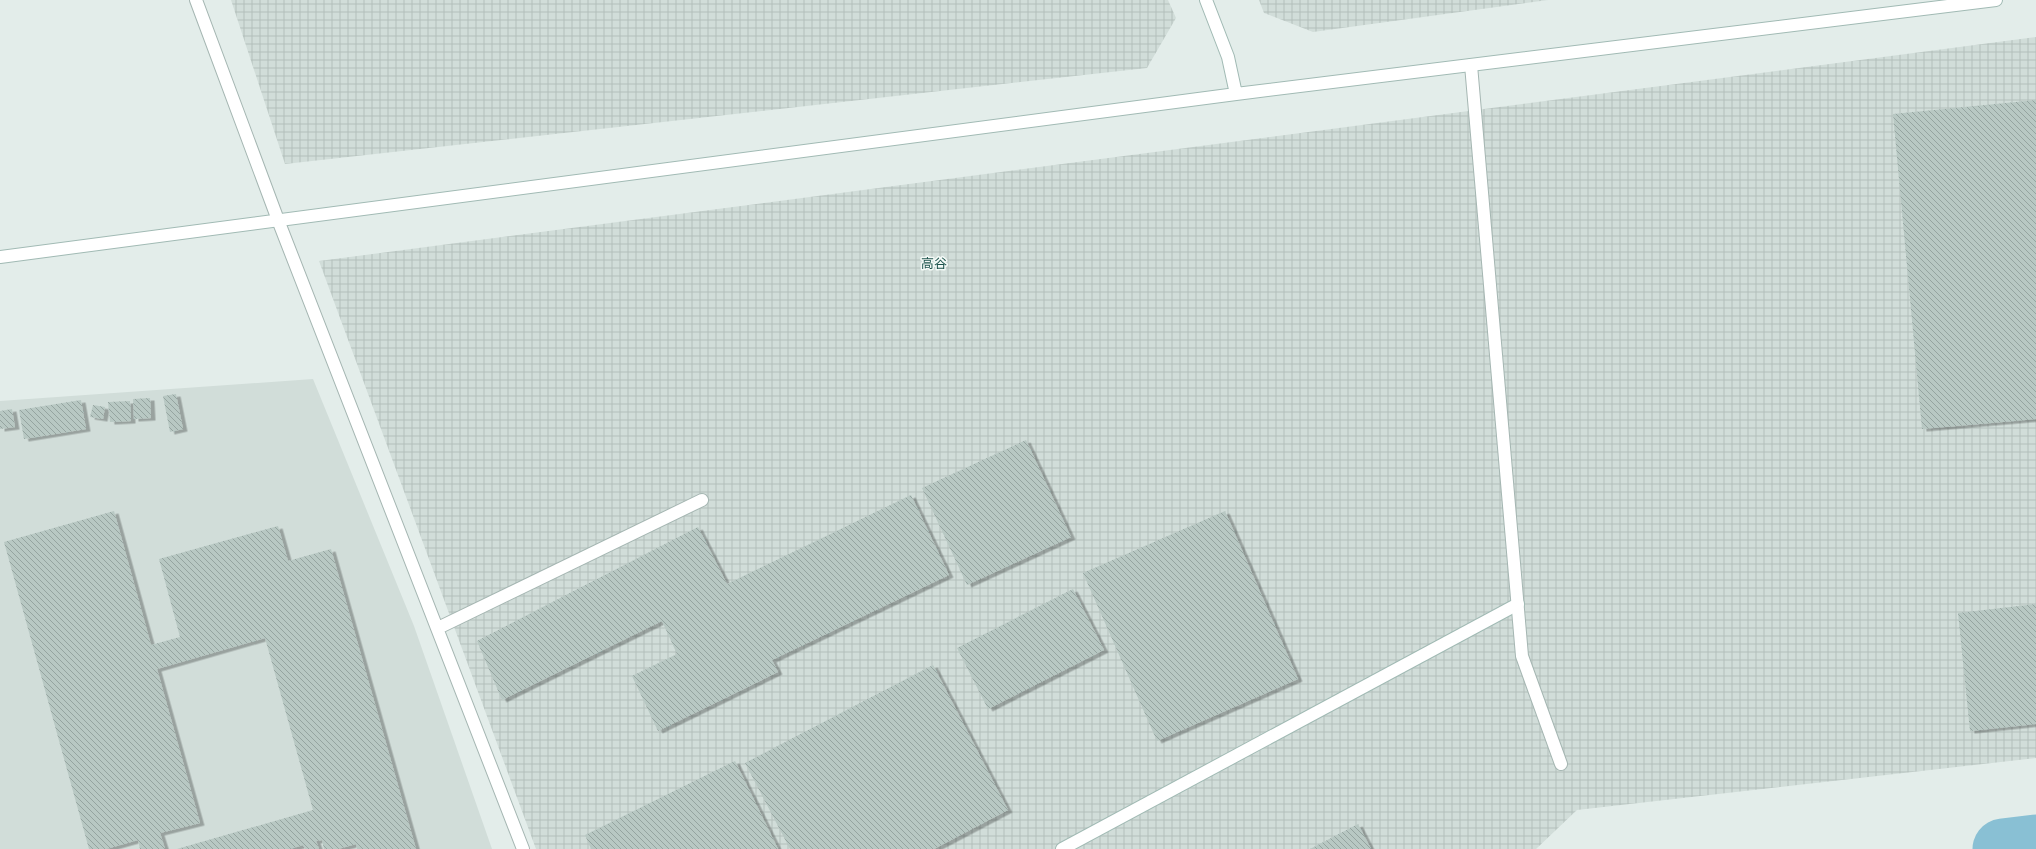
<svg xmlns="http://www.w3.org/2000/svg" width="2036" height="849" font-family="Commissioner,'Noto Sans JP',sans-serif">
<defs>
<pattern id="industrial-grid" width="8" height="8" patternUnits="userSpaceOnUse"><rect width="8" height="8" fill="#d1ddd9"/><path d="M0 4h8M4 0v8" fill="none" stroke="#b3bfbb"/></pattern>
<pattern id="building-back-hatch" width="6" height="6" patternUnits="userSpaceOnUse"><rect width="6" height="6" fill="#b8c8c3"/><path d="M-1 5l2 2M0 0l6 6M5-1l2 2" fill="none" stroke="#95a4a0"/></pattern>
<filter id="shadow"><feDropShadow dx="4.5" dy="2.5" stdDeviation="0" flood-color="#0004"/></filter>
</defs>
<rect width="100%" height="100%" fill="#e3edea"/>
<path fill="#d1ddd9" d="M 313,379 L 414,626 L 492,849 L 0,849 L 0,401 Z"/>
<path fill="url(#industrial-grid)" d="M 231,0 L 1168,0 L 1176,18 L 1147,68 L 285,164 Z
M 1259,0 L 1548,0 L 1313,32 L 1264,13 Z
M 2036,37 L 2036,758 L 1577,810 L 1536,849 L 536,849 L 319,261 Z"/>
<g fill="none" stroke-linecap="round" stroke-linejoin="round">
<path stroke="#89c0d4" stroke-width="61" d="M 2003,849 L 2036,845"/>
</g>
<path fill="url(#building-back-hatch)" filter="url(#shadow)" d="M 2036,100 L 2036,419 L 1922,429 L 1893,114 Z
M 176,394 L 183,429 L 170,432 L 163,396 Z
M 150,398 L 151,418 L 134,419 L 133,399 Z
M 81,400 L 86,429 L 24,439 L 19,410 Z
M 130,401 L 131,421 L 110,422 L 108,402 Z
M 93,405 L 105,407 L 103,419 L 90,417 Z
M 12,409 L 15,427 L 0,429 L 0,411 Z
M 1026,440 L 1071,537 L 967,585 L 922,488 Z
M 911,495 L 949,575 L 772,660 L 778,672 L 658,731 L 632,676 L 677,654 L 662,621 L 502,700 L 477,641 L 698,527 L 727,584 Z
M 114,511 L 151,645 L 180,637 L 159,559 L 278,526 L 288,561 L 331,549 L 416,849 L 357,849 L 356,844 L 338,849 L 324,849 L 322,840 L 316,841 L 319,849 L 305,849 L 303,845 L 290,849 L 177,849 L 313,810 L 265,638 L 157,669 L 200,823 L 160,833 L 165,849 L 140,849 L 138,840 L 106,849 L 89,849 L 4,542 Z
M 1225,511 L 1298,679 L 1157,741 L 1083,573 Z
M 1073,589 L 1104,650 L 988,709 L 957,648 Z
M 2036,604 L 2036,724 L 1970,731 L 1958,613 Z
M 933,665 L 1008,810 L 934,849 L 790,849 L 745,763 Z
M 735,761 L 778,849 L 591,849 L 585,835 Z
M 1358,824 L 1371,849 L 1310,849 Z"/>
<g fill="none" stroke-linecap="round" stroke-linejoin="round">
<defs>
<path id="street" d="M 196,0 L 278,220 L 523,849
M 1471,65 L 1522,656 L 1561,764
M 438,628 L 702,500"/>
<path id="secondary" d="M 1206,0 L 1228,57 L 1236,94
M 0,257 L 1236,94 L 1996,0
M 1062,849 L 1518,604"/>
</defs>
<use href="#street" stroke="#a5b6b2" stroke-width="14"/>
<use href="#secondary" stroke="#a1bab4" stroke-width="14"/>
<use href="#street" stroke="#fff" stroke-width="12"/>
<use href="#secondary" stroke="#fff" stroke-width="12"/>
</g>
<g text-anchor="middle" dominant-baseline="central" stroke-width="3" stroke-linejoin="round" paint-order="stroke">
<g font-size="13" fill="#1d534c" stroke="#f4faf7">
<text x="934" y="263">高谷</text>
</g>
</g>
</svg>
